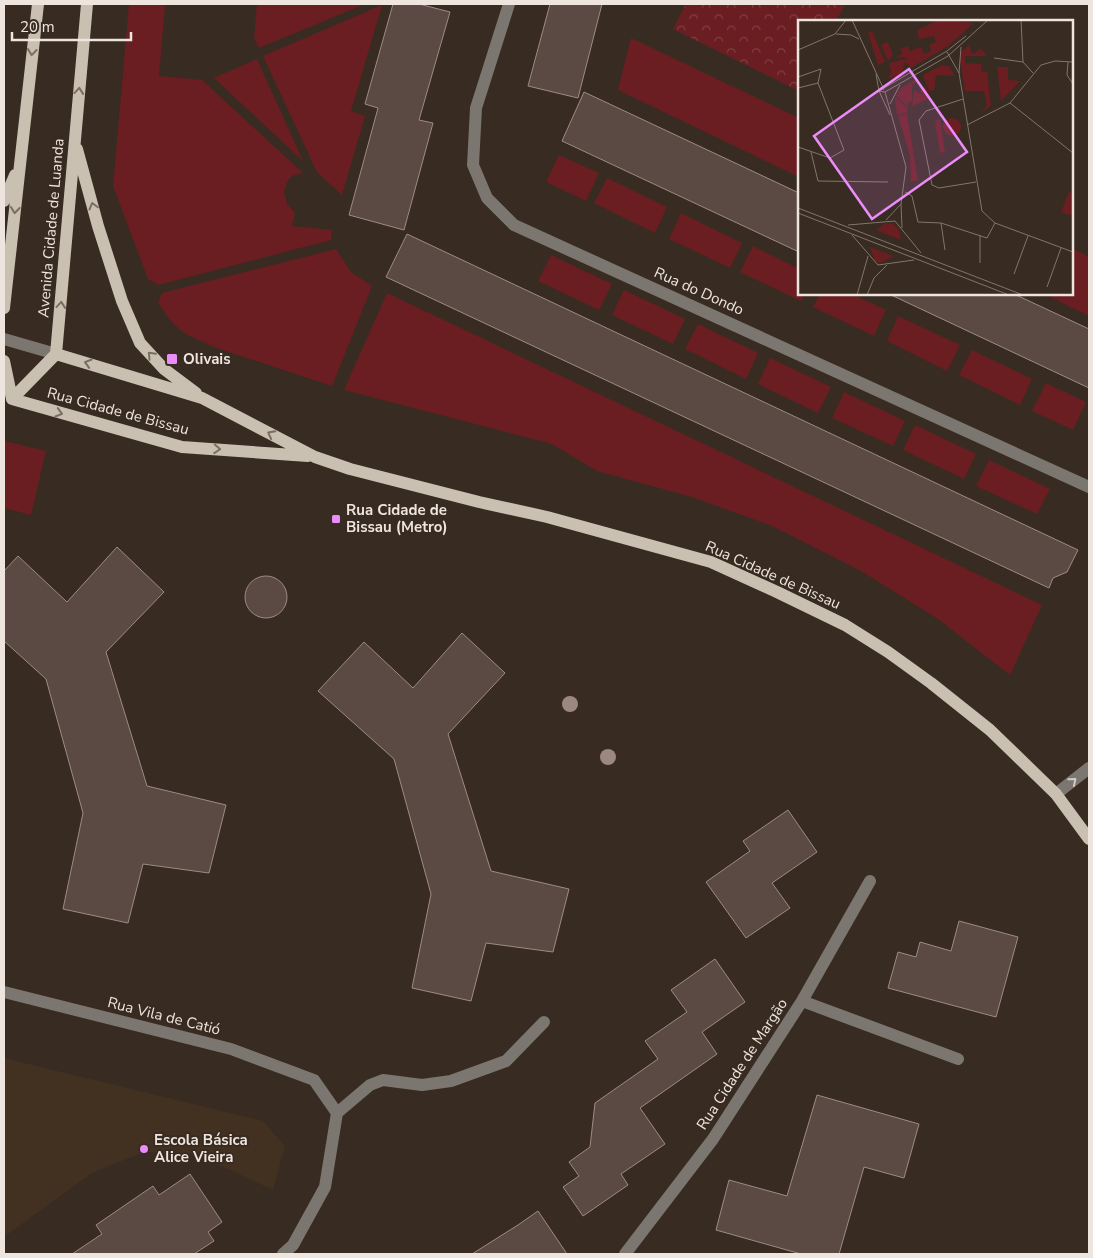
<svg xmlns="http://www.w3.org/2000/svg" width="1093" height="1258" font-family="'Nunito Sans',sans-serif">
<defs>
<pattern id="forest-crowns" width="20" height="18" patternUnits="userSpaceOnUse" patternTransform="scale(1.25)"><rect width="20" height="18" fill="#6a1e22"/><path d="M2 6a3 3 0 1 1 6 0M12 15a3 3 0 1 1 6 0" fill="none" stroke="#803f42"/></pattern>
</defs>
<rect width="100%" height="100%" fill="#382b21"/>
<path fill="#423021" d="M 4,1058 L 263,1121 L 285,1146 L 273,1190 L 196,1154 L 144,1152 L 92,1173 L 4,1237 Z"/>
<path fill="#6a1e22" d="M 129,4 L 165,4 L 159,76 L 202,80 L 303,173 L 292,176 L 287,182 L 284,192 L 287,204 L 295,213 L 292,226 L 332,230 L 331,240 L 158,285 L 148,279 L 113,186 Z
M 257,4 L 365,4 L 259,48 L 254,38 Z
M 382,5 L 351,111 L 365,116 L 342,195 L 317,172 L 263,56 Z
M 631,38 L 799,118 L 799,177 L 618,90 Z
M 257,59 L 303,161 L 214,78 Z
M 559,155 L 599,173 L 586,201 L 546,182 Z
M 607,178 L 667,207 L 655,233 L 594,203 Z
M 681,213 L 742,243 L 730,268 L 669,239 Z
M 753,246 L 799,269 L 799,294 L 805,294 L 801,301 L 740,272 Z
M 1072,248 L 1089,257 L 1089,316 L 1044,294 L 1072,294 Z
M 336,249 L 351,272 L 372,286 L 332,386 L 214,347 L 188,335 L 179,329 L 170,320 L 158,303 L 162,293 Z
M 551,255 L 612,284 L 599,310 L 538,281 Z
M 624,290 L 685,319 L 673,344 L 612,315 Z
M 387,293 L 1042,605 L 1010,675 L 938,619 L 861,571 L 772,526 L 692,497 L 597,471 L 552,444 L 344,390 Z
M 820,294 L 852,294 L 886,310 L 874,336 L 813,307 Z
M 898,316 L 960,345 L 947,371 L 887,341 Z
M 698,324 L 758,353 L 746,379 L 685,349 Z
M 972,350 L 1032,379 L 1020,405 L 959,375 Z
M 770,358 L 831,387 L 818,413 L 758,384 Z
M 1046,383 L 1086,402 L 1073,430 L 1032,411 Z
M 844,392 L 905,421 L 893,446 L 832,418 Z
M 915,425 L 976,454 L 964,479 L 903,450 Z
M 4,441 L 46,451 L 31,515 L 4,508 Z
M 989,460 L 1050,489 L 1037,514 L 976,486 Z"/>
<path fill="url(#forest-crowns)" d="M 686,4 L 845,4 L 836,21 L 799,21 L 799,91 L 673,29 Z"/>
<path fill="#5b4a43" stroke="#9e8b83" d="M 393,4 L 419,4 L 450,12 L 419,120 L 433,123 L 404,230 L 349,215 L 378,108 L 365,104 Z
M 550,4 L 602,4 L 578,98 L 528,86 Z
M 584,92 L 799,193 L 799,252 L 562,141 Z
M 407,234 L 1078,550 L 1067,572 L 1053,578 L 1049,588 L 386,277 Z
M 889,294 L 1014,294 L 1089,329 L 1089,388 Z
M 117,547 L 164,592 L 106,652 L 147,786 L 226,805 L 209,873 L 143,864 L 128,923 L 63,909 L 83,813 L 46,679 L 4,641 L 4,571 L 18,556 L 67,602 Z
M245 597a21 21 0 1 1 42 0a21 21 0 1 1-42 0Z
M 462,633 L 505,673 L 448,734 L 491,871 L 569,889 L 553,952 L 486,943 L 471,1001 L 412,988 L 431,894 L 394,759 L 318,691 L 364,642 L 413,688 Z
M 788,810 L 817,852 L 772,883 L 790,908 L 746,938 L 706,882 L 750,851 L 743,841 Z
M 959,921 L 1018,937 L 996,1017 L 888,988 L 898,952 L 916,957 L 920,942 L 951,951 Z
M 715,959 L 745,1002 L 702,1032 L 717,1054 L 640,1108 L 665,1144 L 621,1174 L 628,1185 L 583,1216 L 563,1187 L 579,1176 L 569,1162 L 590,1147 L 595,1103 L 658,1059 L 645,1041 L 687,1012 L 671,990 Z
M 817,1095 L 919,1124 L 904,1178 L 864,1167 L 839,1254 L 801,1254 L 716,1230 L 729,1180 L 787,1196 Z
M 190,1174 L 222,1222 L 208,1232 L 214,1241 L 194,1254 L 72,1254 L 102,1234 L 96,1225 L 153,1186 L 159,1195 Z
M 538,1211 L 567,1254 L 472,1254 L 518,1225 Z"/>
<g fill="none" stroke-linecap="round" stroke-linejoin="round">
<path stroke="#7b7770" stroke-width="12" d="M 509,4 L 476,108 L 473,165 L 487,198 L 514,225 L 1089,487
M 4,339 L 56,354
M 1056,794 L 1089,768
M 4,992 L 231,1049 L 314,1080 L 337,1113 L 325,1187 L 293,1245 L 283,1254
M 802,1001 L 958,1059
M 337,1113 L 370,1085 L 383,1080 L 422,1085 L 451,1081 L 506,1061 L 544,1022
M 625,1254 L 713,1139 L 802,1001 L 870,881"/>
<path stroke="#c9c0b2" stroke-width="12" d="M 77,149 L 98,226 L 122,301 L 140,343 L 164,369 L 196,393
M 4,201 L 15,175
M 4,308 L 38,4
M 56,354 L 202,398 L 315,457 L 350,469 L 479,502 L 547,517 L 711,562 L 777,592 L 845,625 L 888,652 L 931,683 L 990,730 L 1056,794 L 1089,839
M 4,361 L 12,399
M 12,399 L 56,354 L 87,4
M 12,399 L 182,447 L 308,456"/>
</g>
<g fill="#9d8782">
<circle cx="570" cy="704" r="8"/>
<circle cx="608" cy="757" r="8"/>
</g>
<defs><path id="oneway-chevron" d="M-2-3.5L2.5 0L-2 3.5" fill="none" stroke-width="1.6" stroke-linecap="round" stroke-linejoin="round" transform="scale(1.25)"/></defs>
<g stroke="#796e62">
<use href="#oneway-chevron" transform="translate(32 52) rotate(96)"/>
<use href="#oneway-chevron" transform="translate(79 91) rotate(-85)"/>
<use href="#oneway-chevron" transform="translate(93 206) rotate(-105)"/>
<use href="#oneway-chevron" transform="translate(15 210) rotate(96)"/>
<use href="#oneway-chevron" transform="translate(61 305) rotate(-85)"/>
<use href="#oneway-chevron" transform="translate(151 355) rotate(-133)"/>
<use href="#oneway-chevron" transform="translate(88 363) rotate(-163)"/>
<use href="#oneway-chevron" transform="translate(59 413) rotate(16)"/>
<use href="#oneway-chevron" transform="translate(271 434) rotate(-152)"/>
<use href="#oneway-chevron" transform="translate(217 449) rotate(4)"/>
</g>
<use stroke="#d1cac2" href="#oneway-chevron" transform="translate(1073 781) rotate(-40)"/>
<g fill="#ec8cfb" stroke="#382b21" stroke-width="2">
<rect x="166" y="353" width="12" height="12" rx="2.5"/>
<rect x="331" y="514" width="10" height="10" rx="2.5"/>
<circle cx="144" cy="1149" r="5"/>
</g>
<g text-anchor="middle" dominant-baseline="central" stroke-width="4" stroke-linejoin="round" paint-order="stroke">
<g font-size="15" fill="#eee5de" stroke="#382b21">
<text transform="translate(51 228) rotate(-85)">Avenida Cidade de Luanda</text>
<text transform="translate(699 291) rotate(24)">Rua do Dondo</text>
<text transform="translate(118 411) rotate(15)">Rua Cidade de Bissau</text>
<text transform="translate(773 575) rotate(24)">Rua Cidade de Bissau</text>
<text transform="translate(164 1016) rotate(14)">Rua Vila de Catió</text>
<text transform="translate(742 1064) rotate(-57)">Rua Cidade de Margão</text>
</g>
<g font-size="15" font-weight="bold" fill="#eee5de" stroke="#382b21" text-anchor="start">
<text x="183" y="359">Olivais</text>
<text x="346" y="510">Rua Cidade de<tspan x="346" dy="17">Bissau (Metro)</tspan></text>
<text x="154" y="1140">Escola Básica<tspan x="154" dy="17">Alice Vieira</tspan></text>
</g>
</g>
<g transform="translate(798 20)">
<rect width="275" height="275" fill="#382b21"/>
<path d="M 140,0 L 176,3 L 150,26 L 113,48 L 109,43 L 106,45 L 108,37 L 98,38 L 104,33 L 102,29 L 110,26 L 112,31 L 123,27 L 126,34 L 133,31 L 131,25 L 138,22 L 136,16 L 121,19 L 119,10 ZM 74,11 L 87,42 L 80,45 L 70,13 ZM 90,22 L 95,36 L 90,41 L 83,25 ZM 171,25 L 174,34 L 183,29 L 188,34 L 188,36 L 167,36 L 167,43 L 183,44 L 183,51 L 189,52 L 193,85 L 182,94 L 189,85 L 186,71 L 167,71 L 162,39 L 162,33 ZM 107,39 L 104,54 L 90,59 L 93,51 L 91,43 ZM 144,45 L 151,46 L 157,56 L 138,55 L 136,70 L 131,71 L 125,55 ZM 199,47 L 210,47 L 210,60 L 222,61 L 226,57 L 203,81 ZM 119,59 L 120,61 L 114,65 L 114,81 L 110,83 L 110,87 L 98,76 L 103,68 ZM 128,67 L 132,78 L 114,86 L 116,70 L 128,77 L 121,71 ZM 97,77 L 110,88 L 109,93 L 99,95 ZM 109,94 L 120,160 L 113,162 L 112,136 L 100,96 ZM 142,99 L 147,132 L 142,133 L 137,101 ZM 271,172 L 275,173 L 274,196 L 263,192 ZM 94,203 L 101,209 L 103,220 L 78,210 L 86,204 ZM 72,227 L 96,236 L 82,243 L 77,241 Z" fill="#6a1e22"/>
<path d="M145 107a9 9 0 1 1 18 0a9 9 0 1 1-18 0Z" fill="#6a1e22"/>
<path fill="none" stroke="#81756d" stroke-width="1" d="M 54,0 L 86,70M 223,0 L 225,42 L 235,53M 38,14 L 53,15 L 61,19M 0,30 L 37,14 L 48,0M 149,32 L 161,53M 196,38 L 225,42M 270,42 L 269,55 L 275,64M 161,53 L 184,191 L 197,203 L 275,232M 161,53 L 163,27M 78,54 L 81,71M 0,57 L 23,49 L 20,63M 0,68 L 20,63M 81,71 L 87,72 L 150,36 L 190,0M 81,71 L 149,31 L 168,16M 81,71 L 92,95M 87,72 L 108,147 L 103,184 L 104,208M 165,79 L 128,91 L 121,100 L 134,165 L 141,168 L 178,162M 212,83 L 275,133M 92,84 L 102,65M 169,105 L 212,83 L 243,45 L 257,41 L 275,42M 0,127 L 32,138 L 46,130 L 20,63M 13,132 L 20,161 L 90,162M 107,172 L 114,176 L 120,202 L 143,203 L 189,218 L 197,203M 0,188 L 225,275M 0,193 L 211,275M 88,200 L 103,184M 143,203 L 147,230M 50,205 L 97,201 L 123,233M 54,215 L 80,245 L 116,240M 182,215 L 182,243M 216,254 L 230,216M 249,267 L 263,228M 59,275 L 70,236M 69,275 L 76,258 L 89,245"/>
<path fill="#ec8cfb" fill-opacity="0.15" stroke="#ec8cfb" stroke-width="2.5" d="M 111,49 L 169,132 L 74,199 L 16,116 Z"/>
<rect width="275" height="275" fill="none" stroke="#eee5de" stroke-width="2.5"/>
</g>
<rect width="1093" height="1258" fill="none" stroke="#eee5de" stroke-width="10"/>
<path d="M12 32v8h119v-8" fill="none" stroke="#eee5de" stroke-width="2.5"/>
<text x="20" y="32" font-size="15" fill="#eee5de" stroke="#382b21" stroke-width="4" paint-order="stroke">20 m</text>
</svg>
